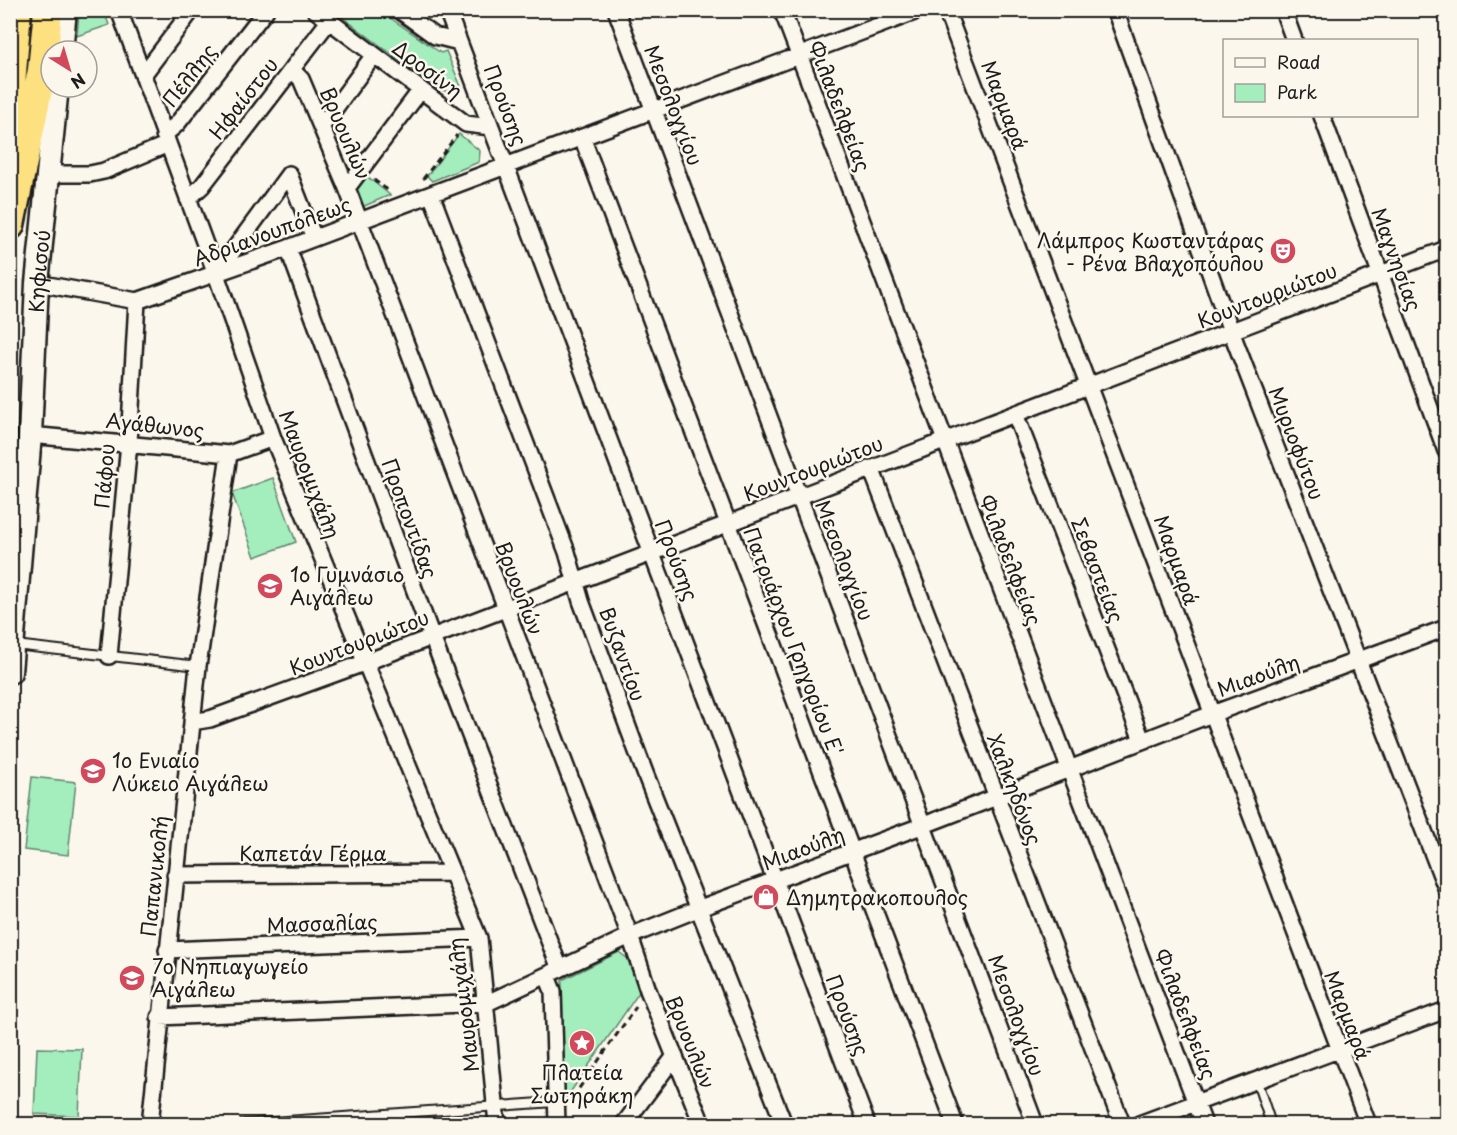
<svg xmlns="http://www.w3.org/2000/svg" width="1457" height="1135" font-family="'Playpen Sans',sans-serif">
<rect width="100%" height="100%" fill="#fbf7ec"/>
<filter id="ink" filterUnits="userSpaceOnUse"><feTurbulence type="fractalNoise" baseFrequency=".0167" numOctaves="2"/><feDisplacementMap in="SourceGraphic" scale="12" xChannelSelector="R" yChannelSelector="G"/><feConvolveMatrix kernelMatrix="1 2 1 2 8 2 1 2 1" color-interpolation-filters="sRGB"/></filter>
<g filter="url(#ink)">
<path fill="#a4eebd" stroke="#60856c" stroke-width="1.5" d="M 79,11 L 104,11 L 109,25 L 77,36 Z
M 334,11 L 380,11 L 441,53 L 446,51 L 462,89 L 453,94 L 437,88 Z
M 459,134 L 480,151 L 479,162 L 432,181 L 427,176 Z
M 365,175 L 390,195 L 362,207 L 354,190 Z
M 273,478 L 296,542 L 255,557 L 232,493 Z
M 32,777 L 76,782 L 68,855 L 24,850 Z
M 619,952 L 628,959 L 640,991 L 569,1094 L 560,1095 L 562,980 Z
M 37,1048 L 82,1049 L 79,1116 L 34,1114 Z"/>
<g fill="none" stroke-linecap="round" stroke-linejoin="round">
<defs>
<path id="lane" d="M 15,645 L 198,666
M 1257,1082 L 1271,1124
M 244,1124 L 555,1102"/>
<path id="street" d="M 119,10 L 216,274 L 273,438 L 479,938 L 497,1124
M 315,10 L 466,124 L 491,127
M 399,10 L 435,36 L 459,42
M 447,10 L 867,1124
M 616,10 L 1035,1124
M 782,10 L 1204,1124
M 946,10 L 1368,1124
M 1115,10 L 1231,331 L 1446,888
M 1283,10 L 1294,40
M 292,70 L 301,79 L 347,188 L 630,936 L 648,990 L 702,1124
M 143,75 L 192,10
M 1322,116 L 1446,451
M 321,127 L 374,55
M 164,135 L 177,124 L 266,10
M 582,137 L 955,1124
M 49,174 L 90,174 L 104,171 L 168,144
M 347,188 L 420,91
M 431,194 L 567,552 L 581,601 L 645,773 L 784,1124
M 188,199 L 202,186 L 329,21
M 288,248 L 432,637 L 560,969
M 216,274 L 289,174 L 314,238
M 37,283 L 137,301 L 288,248 L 920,10
M 1015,414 L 1142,740
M 30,435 L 229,454 L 273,438
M 871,468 L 1122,1124
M 109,656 L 129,443 L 137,301
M 192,722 L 210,719 L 364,663 L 1446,249
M 175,875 L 451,873
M 167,950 L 479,938
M 547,976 L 553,991 L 557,1124
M 159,1017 L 487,1003 L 630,936 L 700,908 L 924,825 L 1212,714 L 1446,628
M 150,1124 L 198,666 L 229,454
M 624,1124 L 675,1056
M 1139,1124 L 1446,1010"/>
<g id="secondary">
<path d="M 61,51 L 65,10"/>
<path id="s1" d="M 10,672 L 30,435 L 37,283 L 57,87"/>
</g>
<path id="highway" d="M 10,98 L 17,10
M 10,225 L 42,70 L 48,10"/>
</defs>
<use href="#lane" stroke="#1c1c1c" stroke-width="12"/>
<use href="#street" stroke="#1c1c1c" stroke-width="20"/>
<use href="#secondary" stroke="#1c1c1c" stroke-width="27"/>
<use href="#highway" stroke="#1c1c1c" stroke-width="33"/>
<path stroke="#1c1c1c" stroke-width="3" stroke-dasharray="6 4.5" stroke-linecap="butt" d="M 423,179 L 457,135
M 374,180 L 390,192
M 573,1097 L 636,1007"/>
<use href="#lane" stroke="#fbf7ec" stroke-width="8"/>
<use href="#street" stroke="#fbf7ec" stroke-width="15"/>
<use href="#secondary" stroke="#fbf7ec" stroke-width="22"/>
<use href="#highway" stroke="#fde080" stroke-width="28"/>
</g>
</g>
<defs>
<symbol id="theatre-disc" viewBox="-11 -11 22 22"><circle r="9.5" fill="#d1495b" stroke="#fbf7ec"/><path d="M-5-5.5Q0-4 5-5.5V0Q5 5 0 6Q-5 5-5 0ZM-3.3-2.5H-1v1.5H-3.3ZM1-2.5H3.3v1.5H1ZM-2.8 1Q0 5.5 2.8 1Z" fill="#fff"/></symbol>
<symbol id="school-disc" viewBox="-11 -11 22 22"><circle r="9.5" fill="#d1495b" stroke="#fbf7ec"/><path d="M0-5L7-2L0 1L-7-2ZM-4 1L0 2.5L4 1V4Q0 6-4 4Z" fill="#fff"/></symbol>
<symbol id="shop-disc" viewBox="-11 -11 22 22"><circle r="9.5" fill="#d1495b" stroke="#fbf7ec"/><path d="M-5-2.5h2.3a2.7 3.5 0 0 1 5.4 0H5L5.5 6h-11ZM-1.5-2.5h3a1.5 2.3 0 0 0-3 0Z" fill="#fff"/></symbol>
<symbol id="sight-disc" viewBox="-11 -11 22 22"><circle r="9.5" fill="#d1495b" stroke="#fbf7ec"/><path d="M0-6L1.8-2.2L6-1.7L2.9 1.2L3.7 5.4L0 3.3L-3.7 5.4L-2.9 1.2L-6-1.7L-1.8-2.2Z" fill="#fff"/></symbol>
</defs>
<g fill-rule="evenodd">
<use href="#theatre-disc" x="1268" y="236" width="30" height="30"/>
<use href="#school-disc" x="255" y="571" width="30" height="30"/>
<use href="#school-disc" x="78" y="756" width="30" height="30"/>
<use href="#shop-disc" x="751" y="882" width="30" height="30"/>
<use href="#school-disc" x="117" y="963" width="30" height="30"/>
<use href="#sight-disc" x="567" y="1028" width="30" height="30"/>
</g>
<g text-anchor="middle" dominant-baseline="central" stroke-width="5" stroke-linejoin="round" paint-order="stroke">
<g font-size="20" fill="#1c1c1c" stroke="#fbf7ec">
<text transform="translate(428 69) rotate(37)">Δροσίνη</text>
<text transform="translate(189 75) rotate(-52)">Πέλλης</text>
<text transform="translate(243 98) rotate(-52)">Ηφαίστου</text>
<text transform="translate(506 105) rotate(69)">Προύσης</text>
<text transform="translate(674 105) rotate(69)">Μεσολογγίου</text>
<text transform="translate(1005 105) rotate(69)">Μαρμαρά</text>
<text transform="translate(840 106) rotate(69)">Φιλαδελφείας</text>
<text transform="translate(346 133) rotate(67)">Βρυουλών</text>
<text transform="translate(272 231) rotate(-20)">Αδριανουπόλεως</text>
<text transform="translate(1397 259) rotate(70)">Μαγνησίας</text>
<text stroke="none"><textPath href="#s1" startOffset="402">Κηφισού</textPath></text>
<text transform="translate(1267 295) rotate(-21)">Κουντουριώτου</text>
<text transform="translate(155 425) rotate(6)">Αγάθωνος</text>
<text transform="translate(1297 443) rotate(69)">Μυριοφύτου</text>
<text transform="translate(813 468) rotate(-21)">Κουντουριώτου</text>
<text transform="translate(310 474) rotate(69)">Μαυρομιχάλη</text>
<text transform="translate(104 476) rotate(-85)">Πάφου</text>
<text transform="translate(410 518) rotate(70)">Προποντίδας</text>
<text transform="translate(677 560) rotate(69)">Προύσης</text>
<text transform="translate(845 560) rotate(69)">Μεσολογγίου</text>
<text transform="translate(1011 560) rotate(69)">Φιλαδελφείας</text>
<text transform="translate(1177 560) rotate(70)">Μαρμαρά</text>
<text transform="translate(1098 570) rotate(69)">Σεβαστείας</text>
<text transform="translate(520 588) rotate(69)">Βρυουλών</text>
<text transform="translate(794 641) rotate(69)">Πατριάρχου Γρηγορίου Ε'</text>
<text transform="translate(359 642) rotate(-21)">Κουντουριώτου</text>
<text transform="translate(623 654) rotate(70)">Βυζαντίου</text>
<text transform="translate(1258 675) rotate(-20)">Μιαούλη</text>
<text transform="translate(1015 789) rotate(69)">Χαλκηδόνος</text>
<text transform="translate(803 848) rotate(-21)">Μιαούλη</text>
<text x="313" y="853">Καπετάν Γέρμα</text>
<text transform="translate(154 876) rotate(-84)">Παπανικολή</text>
<text transform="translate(322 923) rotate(-2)">Μασσαλίας</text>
<text transform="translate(463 1005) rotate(-97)">Μαυρομιχάλη</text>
<text transform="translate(1186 1014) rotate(69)">Φιλαδελφείας</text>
<text transform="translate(848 1015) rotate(69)">Προύσης</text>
<text transform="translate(1017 1015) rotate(70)">Μεσολογγίου</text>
<text transform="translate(1348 1015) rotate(69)">Μαρμαρά</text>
<text transform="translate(691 1042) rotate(68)">Βρυουλών</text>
</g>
<g font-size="20" fill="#1c1c1c" stroke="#fbf7ec" text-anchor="start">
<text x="1264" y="240" text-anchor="end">Λάμπρος Κωσταντάρας<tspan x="1264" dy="23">- Ρένα Βλαχοπόυλου</tspan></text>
<text x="290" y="574">1ο Γυμνάσιο<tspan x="290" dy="23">Αιγάλεω</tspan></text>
<text x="112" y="760">1ο Ενιαίο<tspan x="112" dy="23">Λύκειο Αιγάλεω</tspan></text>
<text x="786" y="897">Δημητρακοπουλος</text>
<text x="152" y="966">7ο Νηπιαγωγείο<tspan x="152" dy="23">Αιγάλεω</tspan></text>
<text x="582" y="1072" text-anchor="middle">Πλατεία<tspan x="582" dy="23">Σωτηράκη</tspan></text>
</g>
</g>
<rect width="1457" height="1135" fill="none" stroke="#fbf7ec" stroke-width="36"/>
<rect x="18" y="18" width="1421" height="1099" fill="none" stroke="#1c1c1c" stroke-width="2" filter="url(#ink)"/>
<rect x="1223" y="39" width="195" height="78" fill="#fbf7ec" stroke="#a29f99" stroke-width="1.5"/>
<rect x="1235" y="58" width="30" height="9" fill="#fbf7ec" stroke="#a29f99" stroke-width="1.5"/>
<text x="1277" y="69" font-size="18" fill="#1c1c1c">Road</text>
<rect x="1235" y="84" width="30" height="18" fill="#a4eebd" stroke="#a29f99" stroke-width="1.5"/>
<text x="1277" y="99" font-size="18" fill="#1c1c1c">Park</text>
<g transform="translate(69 69) rotate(143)"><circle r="28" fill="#fbf7ec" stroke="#a29f99" stroke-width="1.5"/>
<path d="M0-4.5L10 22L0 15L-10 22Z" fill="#d1495b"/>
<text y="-9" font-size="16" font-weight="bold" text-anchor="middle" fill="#1c1c1c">N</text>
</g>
</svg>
